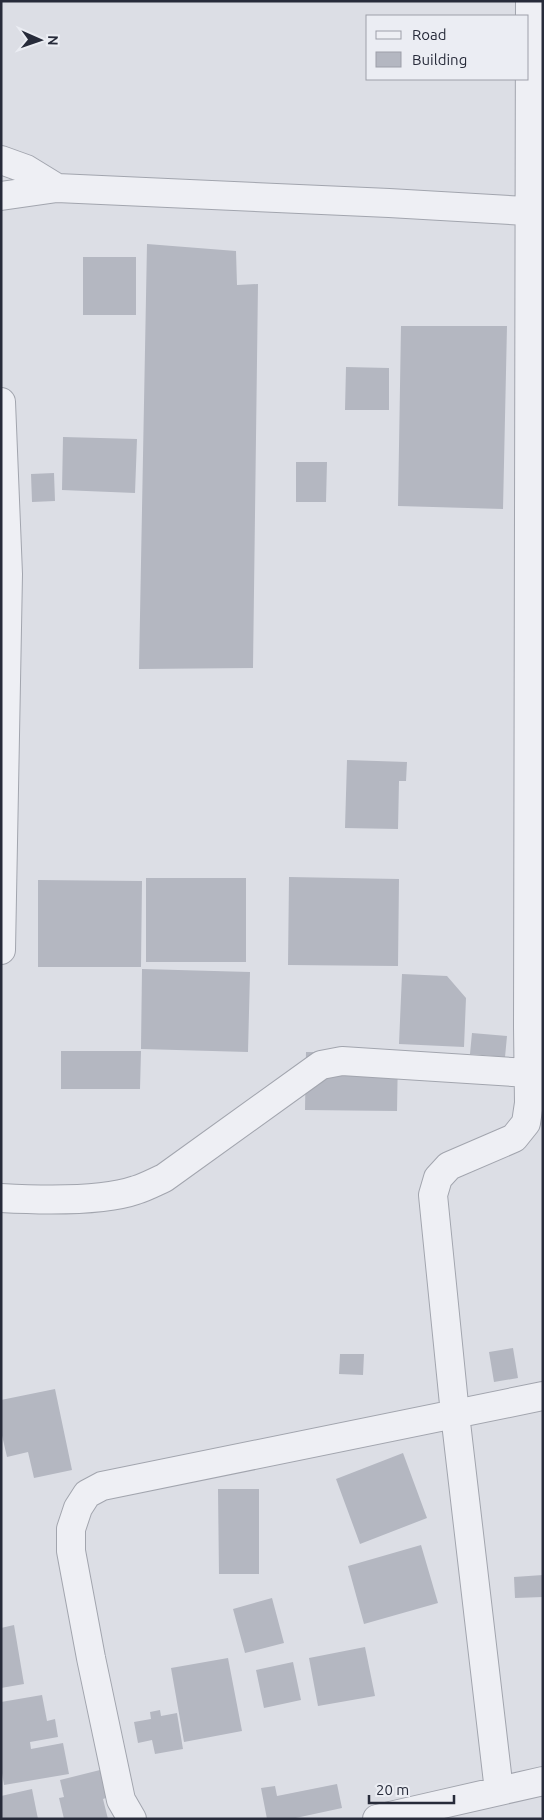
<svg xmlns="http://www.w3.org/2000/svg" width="544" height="1820" font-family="Ubuntu,sans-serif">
<rect width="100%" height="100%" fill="#dcdee5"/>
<path fill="#b4b7c1" d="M 147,244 L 236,251 L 237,285 L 258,284 L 253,668 L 139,669 Z
M 83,257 L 136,257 L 136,315 L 83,315 Z
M 401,326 L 507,326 L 503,509 L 398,506 Z
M 346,367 L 389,368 L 389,410 L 345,410 Z
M 63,437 L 137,439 L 135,493 L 62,490 Z
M 296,462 L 327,462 L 326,502 L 296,502 Z
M 54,473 L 55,501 L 32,502 L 31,474 Z
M 347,760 L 407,762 L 406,781 L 399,781 L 398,829 L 345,828 Z
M 289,877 L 399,879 L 398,966 L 288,965 Z
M 146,878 L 246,878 L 246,962 L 146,962 Z
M 38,880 L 142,881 L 141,967 L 38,967 Z
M 142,969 L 250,972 L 248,1052 L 141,1049 Z
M 402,974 L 447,976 L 466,998 L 464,1047 L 399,1044 Z
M 472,1033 L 507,1036 L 505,1057 L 470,1054 Z
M 61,1051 L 141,1051 L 140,1089 L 61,1089 Z
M 306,1052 L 398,1053 L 397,1111 L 305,1110 Z
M 513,1348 L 518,1378 L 494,1382 L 489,1352 Z
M 340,1354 L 364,1354 L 363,1375 L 339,1374 Z
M 55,1389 L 72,1470 L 34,1478 L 28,1452 L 7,1457 L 1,1431 L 1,1400 Z
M 403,1453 L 427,1518 L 360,1544 L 336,1479 Z
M 218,1489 L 259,1489 L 259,1574 L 219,1574 Z
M 421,1545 L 438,1603 L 364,1624 L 348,1566 Z
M 543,1575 L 543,1597 L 515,1598 L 514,1577 Z
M 272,1598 L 284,1643 L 245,1653 L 233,1609 Z
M 14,1625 L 24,1684 L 1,1688 L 1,1628 Z
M 365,1647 L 375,1696 L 318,1706 L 309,1658 Z
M 228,1658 L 242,1731 L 184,1742 L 171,1668 Z
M 293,1662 L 301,1700 L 264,1708 L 256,1670 Z
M 42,1695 L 47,1721 L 55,1719 L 58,1737 L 30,1742 L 31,1749 L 63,1743 L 69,1774 L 4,1785 L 1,1767 L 1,1702 Z
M 160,1710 L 161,1716 L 177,1713 L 183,1749 L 155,1754 L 152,1740 L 138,1743 L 134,1722 L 151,1719 L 150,1712 Z
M 104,1769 L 111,1796 L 103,1799 L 108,1819 L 64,1819 L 59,1798 L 64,1797 L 60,1780 Z
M 337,1784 L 342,1808 L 291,1819 L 267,1819 L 261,1788 L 275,1786 L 277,1796 Z
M 32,1789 L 38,1819 L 1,1819 L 1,1796 Z"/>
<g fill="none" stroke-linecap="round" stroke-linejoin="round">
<defs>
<path id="minor" d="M 1,160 L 26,169 L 57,188
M 1,196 L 57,188 L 389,203 L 543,212
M 1,402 L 8,574 L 1,950
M 1,1198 C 38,1200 102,1202 136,1190 C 146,1187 155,1182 164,1178 L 321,1065 L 342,1061 L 528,1073
M 499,1791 L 455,1414 L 433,1195 L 438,1178 L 449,1166 L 514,1138 L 526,1123 L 529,1103 L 528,1027 L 530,1
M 132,1819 L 121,1800 L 91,1658 L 71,1551 L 71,1529 L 78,1508 L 87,1494 L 102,1486 L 543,1396
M 377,1819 L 543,1781"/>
</defs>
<use href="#minor" stroke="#a2a5ae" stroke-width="30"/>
<use href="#minor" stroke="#eeeff4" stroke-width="28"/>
</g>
<rect width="544" height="1820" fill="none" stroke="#272b3a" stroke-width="5"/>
<rect x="366" y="15" width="162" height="65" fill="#ebedf3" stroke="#9d9fa9"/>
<rect x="376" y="31" width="25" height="8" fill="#eeeff4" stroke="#9d9fa9"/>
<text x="412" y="40" font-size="15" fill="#272b3a">Road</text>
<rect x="376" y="52" width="25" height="15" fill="#b4b7c1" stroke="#9d9fa9"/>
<text x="412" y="65" font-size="15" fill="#272b3a">Building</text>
<g transform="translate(40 40) rotate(92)" stroke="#ebedf3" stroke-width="4" paint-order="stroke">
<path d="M0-4L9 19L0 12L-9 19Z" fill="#272b3a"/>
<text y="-8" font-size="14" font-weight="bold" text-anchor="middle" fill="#272b3a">N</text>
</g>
<path d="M369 1795v8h85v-8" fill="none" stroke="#272b3a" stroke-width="2.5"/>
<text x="376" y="1795" font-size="15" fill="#272b3a" stroke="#ebedf3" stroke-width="4" paint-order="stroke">20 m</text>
</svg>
